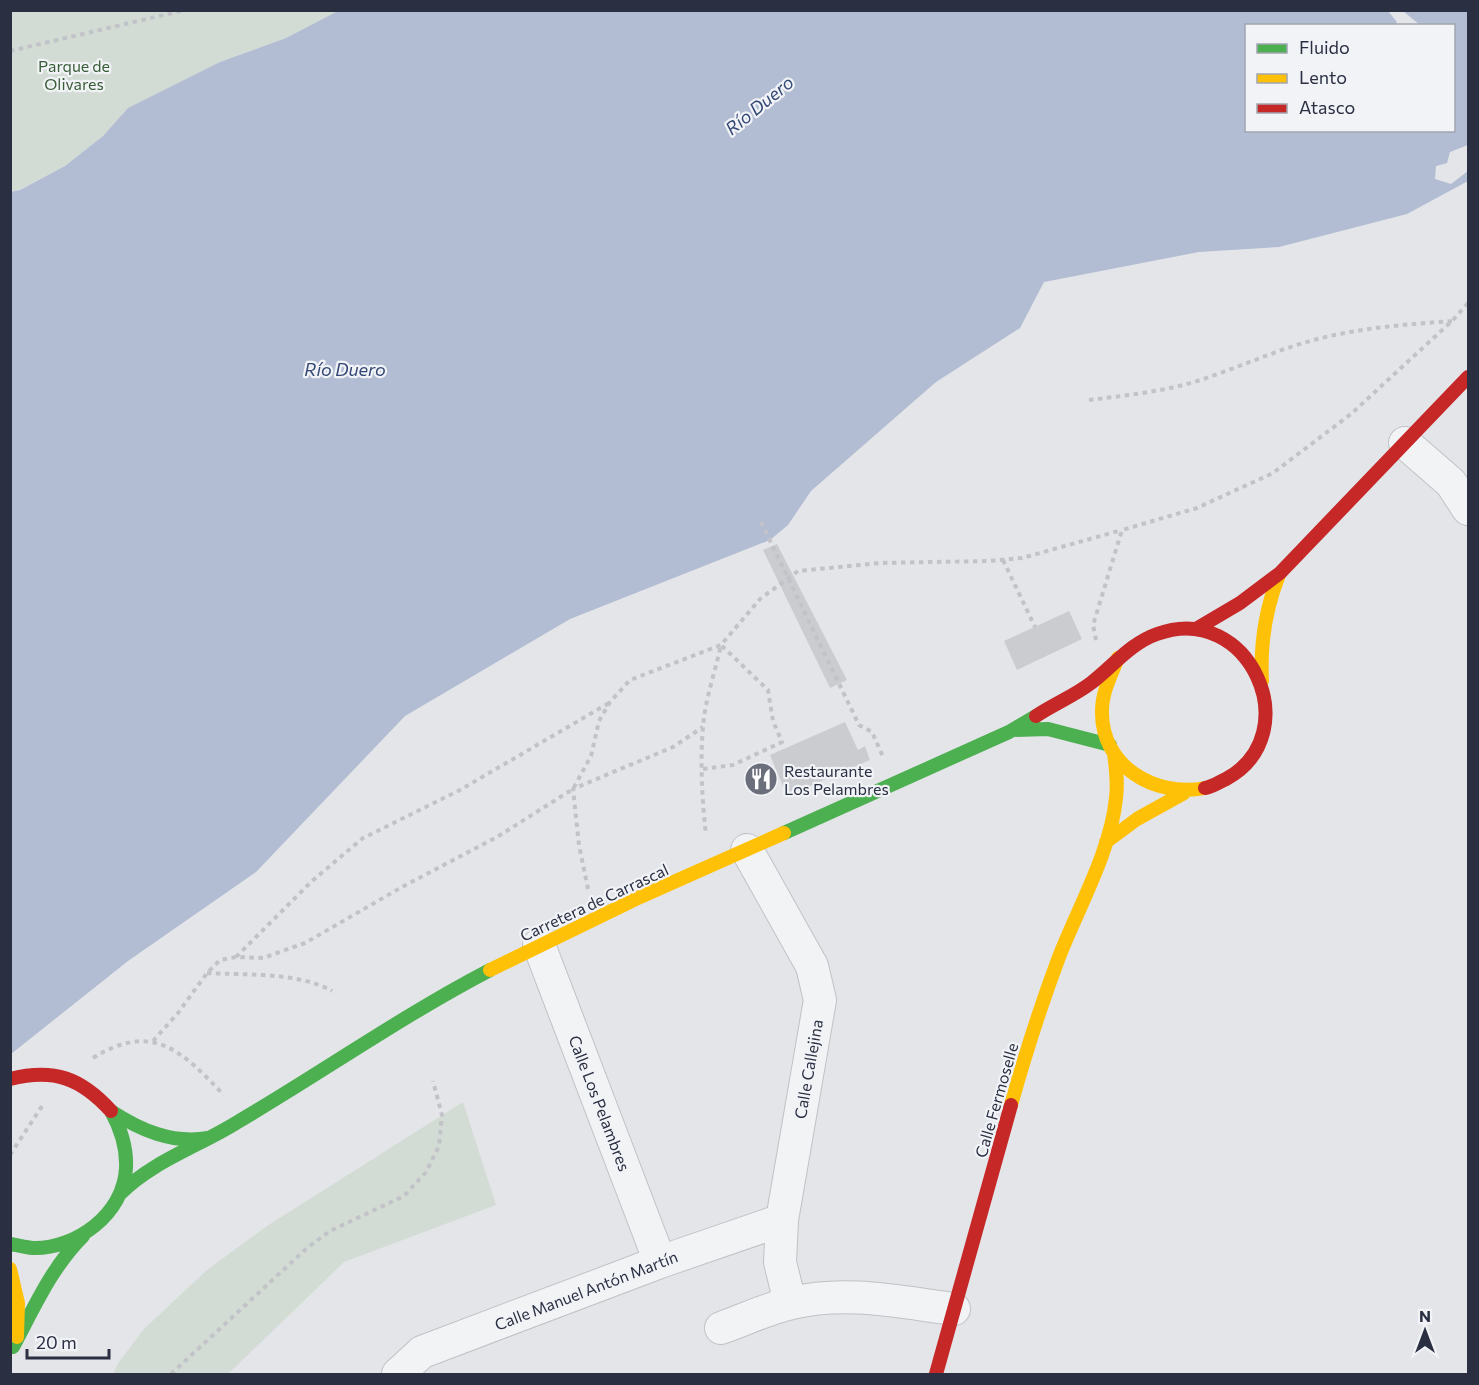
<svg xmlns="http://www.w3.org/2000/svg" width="1479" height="1385" font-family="Commissioner,sans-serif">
<rect width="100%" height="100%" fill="#e3e5e8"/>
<path fill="#d2dcd4" d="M 10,11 L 340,11 L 286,38 L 220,62 L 128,108 L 103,136 L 65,166 L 19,190 L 11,192 Z
M 463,1102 L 496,1205 L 344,1262 L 228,1374 L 113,1374 L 119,1362 L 144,1329 L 207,1270 L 267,1226 Z"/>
<path fill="#b2bdd3" d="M 340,10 L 1388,11 L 1397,22 L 1395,25 L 1246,26 L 1246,130 L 1454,130 L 1454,26 L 1420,25 L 1403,11 L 1468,11 L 1468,145 L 1450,152 L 1447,163 L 1436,166 L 1435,179 L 1451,184 L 1468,171 L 1468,181 L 1407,214 L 1279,247 L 1199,252 L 1044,282 L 1020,328 L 936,382 L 811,491 L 788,525 L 770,540 L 570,619 L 405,716 L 256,872 L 128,961 L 11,1054 L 11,192 L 20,190 L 65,166 L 103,136 L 128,108 L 220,62 L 286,38 Z"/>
<path fill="#cbccd0" d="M 777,544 L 847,680 L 830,688 L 763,550 Z
M 1069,611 L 1082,639 L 1017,670 L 1004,641 Z
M 845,722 L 858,750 L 865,746 L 870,760 L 787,796 L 770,755 Z"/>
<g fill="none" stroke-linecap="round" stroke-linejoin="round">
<defs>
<path id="street" d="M 1405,443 L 1451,483 L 1468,509
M 747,850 L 812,966 L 820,1000 L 782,1220 L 780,1262 L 790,1303
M 539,945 L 660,1262
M 721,1328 C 744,1320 768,1308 792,1303 C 846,1290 899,1302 954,1309
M 398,1374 L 422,1352 L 660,1262 L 782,1220"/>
</defs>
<use href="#street" stroke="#c0c2c6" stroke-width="34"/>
<path stroke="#c2c3c8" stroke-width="4" stroke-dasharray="4.5 4.5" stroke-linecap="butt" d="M 10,51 L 185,10
M 1089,400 C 1129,395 1171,391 1209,377 C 1250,363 1288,345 1330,336 C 1370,327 1411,324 1452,321
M 761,522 L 859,725 L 872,732 L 884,759
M 1003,560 L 1035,627
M 1096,640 L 1093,625 L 1122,530 L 1197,508 L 1273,473 L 1351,414 L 1453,320 L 1468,303
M 703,769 L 733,765 L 782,742 L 773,721 L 768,690 L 721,645 C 715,672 705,700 703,727 C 700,762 702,800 706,835
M 588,889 L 579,845 L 573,789 L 673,747 L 703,727
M 236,957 L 312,881 L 363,838 L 460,790 L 609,703
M 207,973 C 245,975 299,972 332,991
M 153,1041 L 178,1013 L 207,973 L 220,960 L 236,957 L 263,958 L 305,943 L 402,887 L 497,837 L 573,789 L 591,756 L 599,721 L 610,702 L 630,680 L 721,645 L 760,599 L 798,571 L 880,563 L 989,561 L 1022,558 L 1122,530
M 93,1058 C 154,1020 183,1053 224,1095
M 10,1155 L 44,1103
M 171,1374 L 307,1248 L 330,1231 L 404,1196 L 426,1172 L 439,1146 L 442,1115 L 433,1081"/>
<use href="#street" stroke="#f2f3f5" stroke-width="32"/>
<path stroke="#4caf50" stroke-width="14" d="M 1013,730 L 1048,729 L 1110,745
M 784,833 L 1009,732 L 1036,716
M 111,1111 C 140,1130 172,1144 208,1138
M 120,1194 C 151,1162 199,1146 236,1123 C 321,1073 402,1016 490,970
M 10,1244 C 17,1245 25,1247 33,1248 C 76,1249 124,1214 126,1168 C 127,1147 121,1129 111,1111
M 13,1347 C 34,1308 51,1268 83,1236"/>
<path stroke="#ffc107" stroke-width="14" d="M 1118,658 C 1111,675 1102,692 1102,711 C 1101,766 1155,798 1205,788
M 1262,681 C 1260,643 1265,610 1279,575
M 1106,842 L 1137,819 L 1184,793
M 490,970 L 640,897 L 784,833
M 1011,1105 C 1025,1055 1041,1005 1059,957 C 1078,908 1111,851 1116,798 C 1118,783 1116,768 1114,753
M 10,1269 L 18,1303 L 17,1337"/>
<path stroke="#c62828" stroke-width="14" d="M 1196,629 L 1240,603 L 1280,573 L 1468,377
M 1036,716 C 1054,704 1074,696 1091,683 C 1113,666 1131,643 1157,634 C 1249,600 1309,734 1226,779 C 1219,782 1212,787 1205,788
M 936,1374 L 1011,1105"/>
<path stroke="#c62828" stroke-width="14" d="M 10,1079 C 54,1068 81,1078 111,1111"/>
</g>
<defs>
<symbol id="restaurant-disc" viewBox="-11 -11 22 22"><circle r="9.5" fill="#6b6f7c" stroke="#f1f3f7"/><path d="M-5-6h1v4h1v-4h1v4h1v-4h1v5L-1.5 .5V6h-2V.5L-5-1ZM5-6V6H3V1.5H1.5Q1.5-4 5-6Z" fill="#fff"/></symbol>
</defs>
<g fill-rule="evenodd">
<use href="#restaurant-disc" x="742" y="760" width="38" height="38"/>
</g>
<g text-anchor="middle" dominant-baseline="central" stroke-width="4.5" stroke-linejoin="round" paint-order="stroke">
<g font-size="16" fill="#395d37" stroke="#f1f3f7">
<text x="74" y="65">Parque de<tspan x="74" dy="18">Olivares</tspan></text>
</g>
<g font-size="16" fill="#2a2f42" stroke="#f1f3f7" text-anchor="start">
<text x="784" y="770">Restaurante<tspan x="784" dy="18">Los Pelambres</tspan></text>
</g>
<g font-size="16" fill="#2a2f42" stroke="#f1f3f7">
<text transform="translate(594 902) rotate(-25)">Carretera de Carrascal</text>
<text transform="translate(808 1069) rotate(-80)">Calle Callejina</text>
<text transform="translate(996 1100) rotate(-74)">Calle Fermoselle</text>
<text transform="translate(600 1103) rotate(69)">Calle Los Pelambres</text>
<text transform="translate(586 1290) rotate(-21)">Calle Manuel Antón Martín</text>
</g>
<g font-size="18" font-style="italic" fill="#344876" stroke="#f1f3f7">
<text transform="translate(759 105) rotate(-39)">Río Duero</text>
<text x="345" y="369">Río Duero</text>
</g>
</g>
<rect width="1479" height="1385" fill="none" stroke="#2a2f42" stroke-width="24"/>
<rect x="1245" y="24" width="210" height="108" fill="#f1f3f7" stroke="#a1a5af" stroke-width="1.5"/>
<rect x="1257" y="44" width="30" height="9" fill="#4caf50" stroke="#a1a5af" stroke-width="1.5"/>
<text x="1299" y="54" font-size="18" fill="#2a2f42">Fluido</text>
<rect x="1257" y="74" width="30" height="9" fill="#ffc107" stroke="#a1a5af" stroke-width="1.5"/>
<text x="1299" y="84" font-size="18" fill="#2a2f42">Lento</text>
<rect x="1257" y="104" width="30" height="9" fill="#c62828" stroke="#a1a5af" stroke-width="1.5"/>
<text x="1299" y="114" font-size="18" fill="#2a2f42">Atasco</text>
<g transform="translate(1425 1331)" stroke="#f1f3f7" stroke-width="4.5" paint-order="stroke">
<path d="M0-4.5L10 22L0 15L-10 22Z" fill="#2a2f42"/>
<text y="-9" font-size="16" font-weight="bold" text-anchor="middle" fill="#2a2f42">N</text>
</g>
<path d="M27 1349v9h82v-9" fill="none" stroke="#2a2f42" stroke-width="3"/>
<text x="36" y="1349" font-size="18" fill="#2a2f42" stroke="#f1f3f7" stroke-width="4.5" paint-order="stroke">20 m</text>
</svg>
